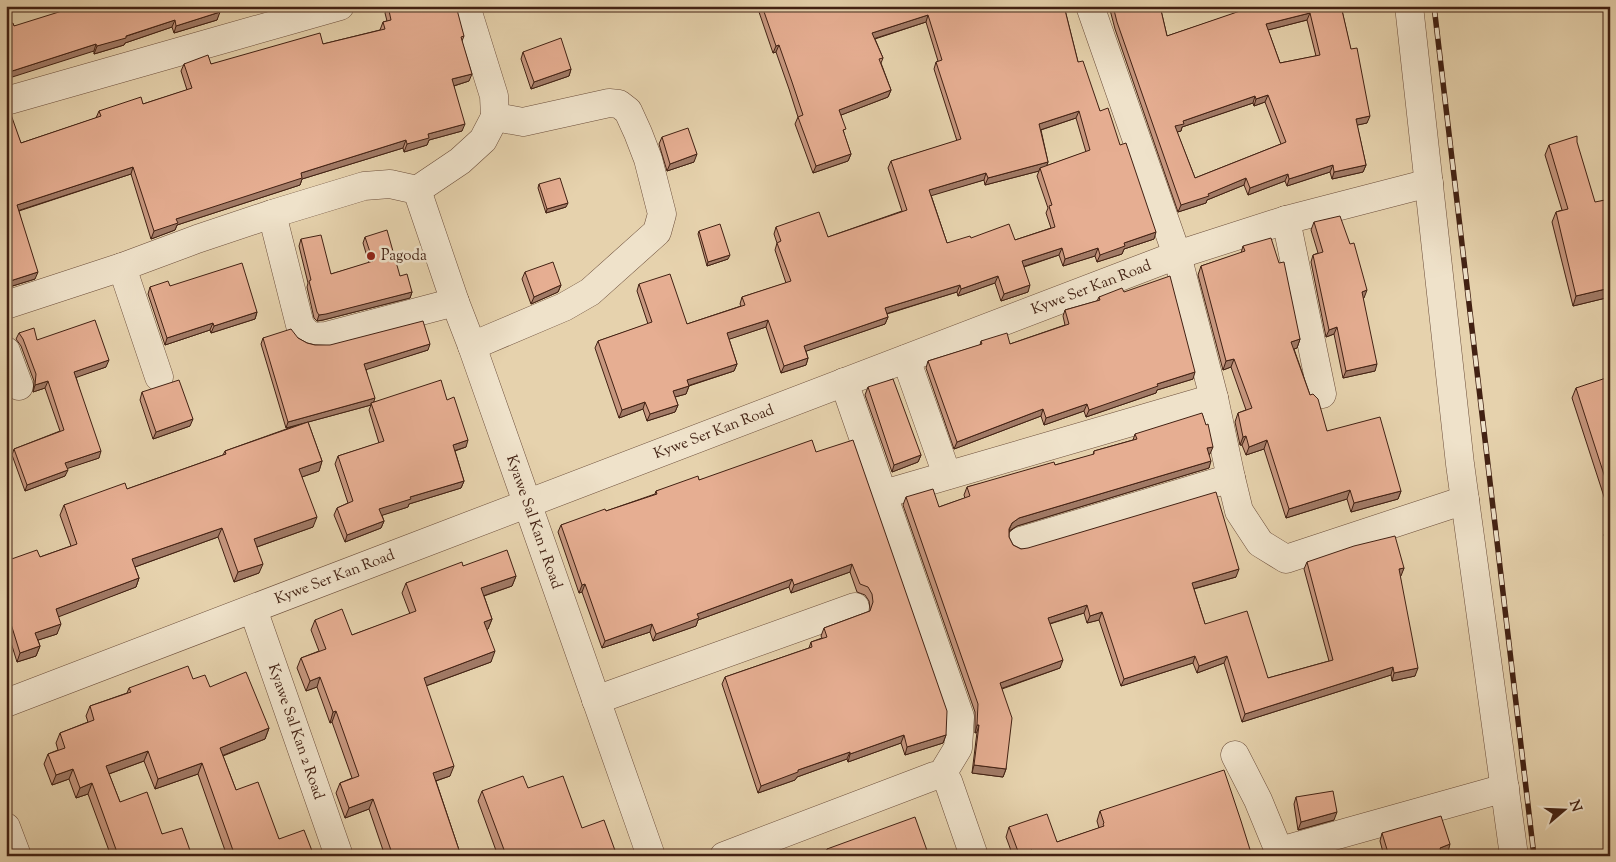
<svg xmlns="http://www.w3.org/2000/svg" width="1616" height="862" font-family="'Sorts Mill Goudy',serif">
<rect width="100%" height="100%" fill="#e6d2ad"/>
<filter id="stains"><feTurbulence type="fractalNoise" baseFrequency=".004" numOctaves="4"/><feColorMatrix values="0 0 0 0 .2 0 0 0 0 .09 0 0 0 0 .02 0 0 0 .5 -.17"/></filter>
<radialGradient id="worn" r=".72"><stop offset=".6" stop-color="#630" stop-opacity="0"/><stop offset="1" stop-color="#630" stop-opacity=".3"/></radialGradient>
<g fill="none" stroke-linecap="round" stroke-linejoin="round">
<defs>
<g id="minor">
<path d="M 466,6 L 494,96 L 495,117"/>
<path d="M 1090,6 L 1177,255 L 1214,398 L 1231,478 L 1239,511 L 1260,543 L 1286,559 L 1465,500"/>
<path d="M 1409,6 L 1460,464 L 1514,856"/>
<path d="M 6,101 L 340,6"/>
<path id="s1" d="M 417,190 L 455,302 L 472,346 L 651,856"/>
<path d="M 272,214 L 300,325 C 309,337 312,337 326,336 L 455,302"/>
<path d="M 1286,220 L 1322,394"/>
<path d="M 122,267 L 159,377"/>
<path d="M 6,305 L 122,267 L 197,239 L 272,214 L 364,186 L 390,184 L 417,190 L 460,161 L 483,140 L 495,117 L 523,122 L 609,103 L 619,104 L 628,111 L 638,133 L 648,159 L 662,214 L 657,232 L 590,292 L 564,307 L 472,346"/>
<path d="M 6,351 L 19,386"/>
<path d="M 906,359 L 947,475"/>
<path d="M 844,382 L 960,717 L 958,748 L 941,776"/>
<path d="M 884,494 L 1214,398"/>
<path d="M 1021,541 L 1231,478"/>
<path id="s2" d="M 253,609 L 339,856"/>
<path d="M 596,700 L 855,607"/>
<path id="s3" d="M 6,703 L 1177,255 L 1286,220 L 1429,183"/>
<path d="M 1235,755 L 1258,800 L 1281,856"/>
<path d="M 6,827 L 17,856"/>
<path d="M 1280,851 L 1505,788"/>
<path d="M 724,856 L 934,776 L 941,776 L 948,781 L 974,856"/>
</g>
</defs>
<use href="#minor" stroke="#6b4d3a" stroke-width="29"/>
<use href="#minor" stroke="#efe2ca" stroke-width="28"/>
<defs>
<path id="rail" d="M 1434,6 L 1534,856"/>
</defs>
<use href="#rail" stroke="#422113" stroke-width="5.5"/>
<use href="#rail" stroke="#efe2ca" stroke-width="4" stroke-dasharray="11" stroke-linecap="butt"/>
</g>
<path fill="#c6967e" stroke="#422113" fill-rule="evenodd" d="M 388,6 L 464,36 L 462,41 L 469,81 L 454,86 L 462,131 L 429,140 L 427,145 L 404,152 L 403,148 L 302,179 L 300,185 L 177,225 L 175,230 L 151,239 L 131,174 L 19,211 L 35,279 L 6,288 L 6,109 L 21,143 L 96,118 L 99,111 L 143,104 L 187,90 L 181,71 L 184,64 L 211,64 L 323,44 L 380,30 L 383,22 L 387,21 L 385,13 Z
M 761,6 L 1070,6 L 1068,9 L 1065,10 L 1078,62 L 1100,111 L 1154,239 L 1124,249 L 1122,254 L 1097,262 L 1095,256 L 1063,266 L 1059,255 L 1024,267 L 1028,292 L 1001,301 L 995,283 L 958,296 L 957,292 L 887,314 L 888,317 L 885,324 L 806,351 L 808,358 L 806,365 L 781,373 L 766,327 L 729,339 L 737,364 L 734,371 L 689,386 L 686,394 L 675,397 L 678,405 L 675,412 L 647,421 L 643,409 L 619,418 L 595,348 L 598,341 L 648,324 L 637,291 L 639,284 L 687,324 L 741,306 L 740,304 L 742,297 L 786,283 L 775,250 L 777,243 L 774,234 L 776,227 L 828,237 L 902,211 L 888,168 L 891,161 L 957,141 L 934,69 L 936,62 L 938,61 L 926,22 L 875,39 L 883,58 L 881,63 L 891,90 L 888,97 L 841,115 L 844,134 L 851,154 L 848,161 L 813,173 L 795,124 L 798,117 L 789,89 L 776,52 L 773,53 L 759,12 ZM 1076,118 L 1086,152 L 1046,166 L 1048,162 L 1041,130 ZM 1039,171 L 1037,176 L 1048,208 L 1046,213 L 1051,228 L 1015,240 L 947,243 L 931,195 L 984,180 L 985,185 Z
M 1109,6 L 1160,6 L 1167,36 L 1236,13 L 1234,6 L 1341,6 L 1367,123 L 1357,125 L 1366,165 L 1363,172 L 1332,179 L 1330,172 L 1287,186 L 1285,181 L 1248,195 L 1244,185 L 1207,200 L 1206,203 L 1178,212 L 1115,29 ZM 1307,20 L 1316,56 L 1280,63 L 1268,30 ZM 1265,102 L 1281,144 L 1195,178 L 1177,132 L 1181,131 L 1182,127 L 1253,103 L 1254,106 Z
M 219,11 L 217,20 L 174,33 L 172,27 L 125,43 L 124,45 L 94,54 L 94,51 L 14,26 Z
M 523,52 L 571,69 L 569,76 L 531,89 L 521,59 Z
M 662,137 L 694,162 L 667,171 L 659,144 Z
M 1549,145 L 1610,297 L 1573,306 L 1552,222 L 1556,212 L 1562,210 L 1545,155 Z
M 539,184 L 566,207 L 546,213 L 538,188 Z
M 1314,222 L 1364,298 L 1363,298 L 1375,371 L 1343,378 L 1334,334 L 1326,337 L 1311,262 L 1313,255 L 1318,253 L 1311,230 Z
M 699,231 L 728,259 L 707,266 L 698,234 Z
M 365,237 L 400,276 L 412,292 L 410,298 L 323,320 L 317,321 L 314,318 L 307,287 L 308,283 L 299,246 L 301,239 L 331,274 L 369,263 L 363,243 Z
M 1243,246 L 1300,339 L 1297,348 L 1294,349 L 1310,395 L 1327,431 L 1401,491 L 1398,499 L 1351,512 L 1347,499 L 1286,518 L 1264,449 L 1246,455 L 1242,445 L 1240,445 L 1235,422 L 1238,413 L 1246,410 L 1231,367 L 1223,370 L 1198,275 L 1201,266 L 1241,253 Z
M 525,272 L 561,285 L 558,292 L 531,304 L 522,279 Z
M 170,286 L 257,312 L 255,319 L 211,333 L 210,330 L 165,345 L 148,294 L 150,287 Z
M 1124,292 L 1193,379 L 1157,390 L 1156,393 L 1086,417 L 1084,411 L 1044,425 L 1041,416 L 954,449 L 926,368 L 928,361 L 980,345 L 981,341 L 1010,344 L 1065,325 L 1063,316 L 1065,310 L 1097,301 L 1099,297 Z
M 19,333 L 106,367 L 76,377 L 99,458 L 67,468 L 65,476 L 25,491 L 12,455 L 14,449 L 60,431 L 45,388 L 33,392 L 34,381 L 21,346 L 16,339 Z
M 263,338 L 298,338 L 307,343 L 315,345 L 428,350 L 366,369 L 373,402 L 447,400 L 466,447 L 455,451 L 464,481 L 461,488 L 409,504 L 408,507 L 382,515 L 384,521 L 381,528 L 345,542 L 334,515 L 337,508 L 348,503 L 335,464 L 338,456 L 379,443 L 369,410 L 371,405 L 308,422 L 322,461 L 319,471 L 302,477 L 313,527 L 257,547 L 259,573 L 234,582 L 218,537 L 135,567 L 139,578 L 136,587 L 58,616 L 57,634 L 38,640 L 40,646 L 36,656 L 17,662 L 8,633 L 6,634 L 40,557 L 71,546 L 60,515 L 64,505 L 127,489 L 223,455 L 225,451 L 303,423 L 286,428 L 261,344 Z
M 868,387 L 921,455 L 918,462 L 892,472 L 865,395 Z
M 1576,388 L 1610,388 L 1610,515 L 1572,398 Z
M 142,392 L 190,426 L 153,439 L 140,400 Z
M 1135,434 L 1210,454 L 1209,455 L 1209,468 L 1017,526 L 1009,532 L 1009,537 L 1013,545 L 1021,549 L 1236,577 L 1194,589 L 1205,624 L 1268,678 L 1329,661 L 1304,569 L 1307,562 L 1404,568 L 1400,576 L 1415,676 L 1392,681 L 1391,675 L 1242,722 L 1224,663 L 1197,673 L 1193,663 L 1121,686 L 1099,620 L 1087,623 L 1084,613 L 1050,624 L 1060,668 L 1002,689 L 1006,769 L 1003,777 L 972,773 L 977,732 L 975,733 L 975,712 L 903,505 L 906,497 L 939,507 L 965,498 L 964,495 L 967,487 L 1055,465 L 1093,455 L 1094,451 L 1133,440 Z
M 816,452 L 946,735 L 943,743 L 905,755 L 901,743 L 848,762 L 847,759 L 797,777 L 795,780 L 758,793 L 722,684 L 725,677 L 809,648 L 811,642 L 822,638 L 821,636 L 824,628 L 870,611 L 870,609 L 869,601 L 865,595 L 857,592 L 850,572 L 791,593 L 789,587 L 698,620 L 696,626 L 653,641 L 650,632 L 602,648 L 582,592 L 579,593 L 558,532 L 561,525 L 606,511 L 655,494 L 656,491 L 699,480 Z
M 1610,524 L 1610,551 L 1604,535 L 1608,525 Z
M 463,566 L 516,576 L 512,586 L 484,596 L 492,619 L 488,629 L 487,629 L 491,662 L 426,686 L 450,776 L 436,781 L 461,856 L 385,856 L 369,809 L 345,818 L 336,793 L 340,783 L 352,778 L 332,722 L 330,723 L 317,687 L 306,691 L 297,668 L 301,658 L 319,651 L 311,630 L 315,620 L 352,635 L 410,614 L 402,593 L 406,583 Z
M 193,679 L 210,687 L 269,728 L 265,739 L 223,756 L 236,790 L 279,839 L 314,856 L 227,856 L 198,774 L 155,789 L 144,761 L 109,774 L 120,802 L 192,856 L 111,856 L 88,794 L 76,798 L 69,779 L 52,785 L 44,764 L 48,754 L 58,750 L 56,743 L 60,733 L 88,722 L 86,716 L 90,706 L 127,693 L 129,688 Z
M 528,788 L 582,828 L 617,856 L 498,856 L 478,801 L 482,791 Z
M 1296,797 L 1334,820 L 1298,830 L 1294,804 Z
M 1100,811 L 1252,856 L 1013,856 L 1006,837 L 1009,827 L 1057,842 L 1099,828 L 1097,821 Z
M 1382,833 L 1448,852 L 1441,854 L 1442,856 L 1384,856 L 1380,841 Z
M 827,849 L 929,856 L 824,856 Z"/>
<path fill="#a17a66" stroke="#422113" d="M 217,6 L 235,6 L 214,12 Z
M 1063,6 L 1070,6 L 1068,9 L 1061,12 Z
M 220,12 L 217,20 L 174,33 L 176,26 Z
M 1310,13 L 1307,20 L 1264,31 L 1266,24 Z
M 928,15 L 926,22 L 870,40 L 872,33 Z
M 175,20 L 172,27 L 125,43 L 124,45 L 94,54 L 97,46 Z
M 96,44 L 94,51 L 6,79 L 6,73 Z
M 779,45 L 776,52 L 773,53 L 776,46 Z
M 571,69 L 569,76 L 531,89 L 534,82 Z
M 472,74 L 469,81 L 450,87 L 452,79 Z
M 891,90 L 888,97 L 836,117 L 839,110 Z
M 1268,95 L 1265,102 L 1254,106 L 1256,99 Z
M 1255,96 L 1253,103 L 1182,127 L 1181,131 L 1173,133 L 1175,126 L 1183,121 Z
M 1079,111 L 1076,118 L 1037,131 L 1039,124 Z
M 1370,116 L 1367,123 L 1353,126 L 1356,119 Z
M 465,124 L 462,131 L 429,140 L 427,145 L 404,152 L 407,144 L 428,134 Z
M 406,140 L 403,148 L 302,179 L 300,185 L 177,225 L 175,230 L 151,239 L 154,231 L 176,219 L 301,173 Z
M 697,154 L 694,162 L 667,171 L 670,164 Z
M 851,154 L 848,161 L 813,173 L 816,166 Z
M 1048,162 L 1045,170 L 1040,168 L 1039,171 L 985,185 L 988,178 Z
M 1333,165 L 1330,172 L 1287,186 L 1289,179 Z
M 1366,165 L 1363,172 L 1332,179 L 1334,172 Z
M 133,167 L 131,174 L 14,212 L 17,205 Z
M 986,173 L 984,180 L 927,197 L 929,190 Z
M 1288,174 L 1285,181 L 1248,195 L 1250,188 Z
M 1246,178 L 1244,185 L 1207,200 L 1206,203 L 1178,212 L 1181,205 Z
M 568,203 L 566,207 L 546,213 L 547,209 Z
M 1156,232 L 1154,239 L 1124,249 L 1122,254 L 1097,262 L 1100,255 L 1124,243 Z
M 1062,248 L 1059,255 L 1019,268 L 1022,261 Z
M 1098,248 L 1095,256 L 1063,266 L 1065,259 Z
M 730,255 L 728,259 L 707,266 L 708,262 Z
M 38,272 L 35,279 L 6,288 L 7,282 Z
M 998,276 L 995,283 L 958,296 L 961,289 Z
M 561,285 L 558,292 L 531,304 L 534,297 Z
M 960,285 L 957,292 L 882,315 L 885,308 Z
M 1030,285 L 1028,292 L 1001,301 L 1004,294 Z
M 1610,288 L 1610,297 L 1573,306 L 1576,296 Z
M 1367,290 L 1364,298 L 1359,299 L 1362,292 Z
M 412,292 L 410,298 L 323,320 L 317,321 L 319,315 Z
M 257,312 L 255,319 L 211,333 L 214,326 Z
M 888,317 L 885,324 L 801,353 L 804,346 Z
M 768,320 L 766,327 L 724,341 L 727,333 Z
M 213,323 L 210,330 L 165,345 L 167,338 Z
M 1337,327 L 1334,334 L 1326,337 L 1329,330 Z
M 1300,339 L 1297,348 L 1288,351 L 1291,342 Z
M 430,344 L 428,350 L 362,371 L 364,364 Z
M 808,358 L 806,365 L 781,373 L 784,366 Z
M 1234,359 L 1231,367 L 1223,370 L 1226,361 Z
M 109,360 L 106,367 L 72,379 L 74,372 Z
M 737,364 L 734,371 L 684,387 L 687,380 Z
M 1377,364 L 1375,371 L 1343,378 L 1346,371 Z
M 1195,372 L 1193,379 L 1157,390 L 1156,393 L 1086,417 L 1089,410 L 1157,384 Z
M 48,381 L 45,388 L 33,392 L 35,385 Z
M 689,386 L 686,394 L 671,398 L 673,391 Z
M 375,398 L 373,404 L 371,403 L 371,405 L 286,428 L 288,422 Z
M 645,402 L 643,409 L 619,418 L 622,410 Z
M 1087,404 L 1084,411 L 1044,425 L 1046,418 Z
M 678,405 L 675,412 L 647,421 L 650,414 Z
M 1043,409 L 1041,416 L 954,449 L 957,442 Z
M 193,419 L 190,426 L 153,439 L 156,432 Z
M 1246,436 L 1242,445 L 1240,445 L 1243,437 Z
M 468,440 L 466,447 L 450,452 L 453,445 Z
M 1267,440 L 1264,449 L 1246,455 L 1249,447 Z
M 1213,447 L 1210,454 L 1204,456 L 1207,448 Z
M 101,451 L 99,458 L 63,470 L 65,463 Z
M 921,455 L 918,462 L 892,472 L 894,465 Z
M 322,461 L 319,471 L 296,479 L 299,469 Z
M 1211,461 L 1209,468 L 1017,526 L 1009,531 L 1006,537 L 1012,523 L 1019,518 Z
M 68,470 L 65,476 L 25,491 L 27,485 Z
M 464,481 L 461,488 L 409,504 L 408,507 L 377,517 L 379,509 L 410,497 Z
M 1350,490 L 1347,499 L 1286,518 L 1289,509 Z
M 1401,491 L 1398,499 L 1351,512 L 1354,503 Z
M 317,517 L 313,527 L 251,549 L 254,539 Z
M 384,521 L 381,528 L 345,542 L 347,535 Z
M 222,528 L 218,537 L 129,569 L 132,559 Z
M 263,564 L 259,573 L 234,582 L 238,572 Z
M 852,564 L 850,572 L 791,593 L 794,585 Z
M 1404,568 L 1401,576 L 1396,577 L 1399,569 Z
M 1239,569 L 1236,577 L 1189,590 L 1192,583 Z
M 516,576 L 512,586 L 477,598 L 481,588 Z
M 139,578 L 136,587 L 53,619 L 56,609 Z
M 792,579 L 789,587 L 698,620 L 696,626 L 653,641 L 656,634 L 697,614 Z
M 585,584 L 582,592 L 579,593 L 582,585 Z
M 1087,605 L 1084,613 L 1045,625 L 1048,618 Z
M 1102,612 L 1099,620 L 1087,623 L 1090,616 Z
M 492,619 L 488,629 L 480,632 L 484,622 Z
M 11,624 L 8,633 L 6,634 L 6,626 Z
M 61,624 L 57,634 L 32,642 L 35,633 Z
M 652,624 L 650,632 L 602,648 L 605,641 Z
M 40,646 L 36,656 L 17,662 L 20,653 Z
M 495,651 L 491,662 L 420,688 L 424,678 Z
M 1195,656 L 1193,663 L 1121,686 L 1124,679 Z
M 1227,656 L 1224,663 L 1197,673 L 1199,666 Z
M 1063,660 L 1060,668 L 997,690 L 1000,683 Z
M 1393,667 L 1391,675 L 1242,722 L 1245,714 Z
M 1418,668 L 1415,676 L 1392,681 L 1394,673 Z
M 320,677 L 317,687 L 306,691 L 310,681 Z
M 336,711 L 332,722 L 330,723 L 333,712 Z
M 977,725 L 979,725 L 977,732 L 975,733 Z
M 269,728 L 265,739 L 216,758 L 220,748 Z
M 904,735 L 901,743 L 848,762 L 850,754 Z
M 946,735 L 943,743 L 905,755 L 907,747 Z
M 148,751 L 144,761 L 103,776 L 106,766 Z
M 850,752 L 847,759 L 797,777 L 795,780 L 758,793 L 761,786 L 798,770 Z
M 202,763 L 198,774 L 155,789 L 158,779 Z
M 974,765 L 1006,769 L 1003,777 L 972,773 Z
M 454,766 L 450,776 L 429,783 L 433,773 Z
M 73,769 L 69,779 L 52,785 L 56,775 Z
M 92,783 L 88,794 L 76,798 L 80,788 Z
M 373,799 L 369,809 L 345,818 L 349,808 Z
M 1337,812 L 1334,820 L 1298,830 L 1301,822 Z
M 1450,844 L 1448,852 L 1437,855 L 1440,848 Z
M 1032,850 L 1030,856 L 1018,856 L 1019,854 Z
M 124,853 L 123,856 L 117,856 L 118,855 Z"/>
<path fill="#e6ae92" stroke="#422113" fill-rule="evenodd" d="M 78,6 L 218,6 L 220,12 L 176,26 L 175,20 L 126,36 L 126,38 L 97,46 L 96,44 L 6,73 L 6,25 L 13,23 L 14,26 Z
M 388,6 L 456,6 L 464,36 L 461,37 L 472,74 L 452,79 L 465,124 L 428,134 L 429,138 L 407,144 L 406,140 L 301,173 L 302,178 L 176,219 L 178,223 L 154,231 L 133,167 L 17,205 L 38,272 L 7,282 L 6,278 L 6,109 L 9,109 L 21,143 L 101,116 L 99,111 L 141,97 L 143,104 L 192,88 L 184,64 L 208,55 L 211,64 L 320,33 L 323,44 L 385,29 L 383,22 L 391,20 Z
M 762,6 L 1064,6 L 1078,62 L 1083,61 L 1100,111 L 1108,108 L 1120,145 L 1126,143 L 1156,232 L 1124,243 L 1125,246 L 1100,255 L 1098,248 L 1065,259 L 1062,248 L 1022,261 L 1030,285 L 1004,294 L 998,276 L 961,289 L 960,285 L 885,308 L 888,317 L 804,346 L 808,358 L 784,366 L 768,320 L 727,333 L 737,364 L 687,380 L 689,386 L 673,391 L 678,405 L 650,414 L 645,402 L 622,410 L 598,341 L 652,322 L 639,284 L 670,274 L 687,324 L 745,305 L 742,297 L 791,281 L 777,243 L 781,241 L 776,227 L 819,212 L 828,237 L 907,210 L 891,161 L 961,139 L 936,62 L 942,60 L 928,15 L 872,33 L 883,58 L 879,59 L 891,90 L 839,110 L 846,129 L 843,130 L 851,154 L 816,166 L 798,117 L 803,115 L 792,82 L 779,45 L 776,46 ZM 1079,111 L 1090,150 L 1040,168 L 1052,205 L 1049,206 L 1055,227 L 1015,240 L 1009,224 L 971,238 L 970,236 L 947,243 L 929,190 L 986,173 L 988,178 L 1048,162 L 1039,124 Z
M 1113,6 L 1160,6 L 1167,36 L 1240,11 L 1239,6 L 1341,6 L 1351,49 L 1357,48 L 1370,116 L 1356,119 L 1366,165 L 1334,172 L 1333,165 L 1289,179 L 1288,174 L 1250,188 L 1246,178 L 1208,194 L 1209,196 L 1181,205 L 1117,22 ZM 1310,13 L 1320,55 L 1280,63 L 1266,24 ZM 1268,95 L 1286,142 L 1195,178 L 1175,126 L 1184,124 L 1183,121 L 1255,96 L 1256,99 Z
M 561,38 L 571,69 L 534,82 L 523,52 Z
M 688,128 L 697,154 L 670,164 L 662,137 Z
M 1577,136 L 1577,142 L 1595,202 L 1610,199 L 1610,288 L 1576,296 L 1556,212 L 1568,209 L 1549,145 Z
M 560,178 L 568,203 L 547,209 L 539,184 Z
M 1340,216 L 1350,244 L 1354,243 L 1367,290 L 1362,292 L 1377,364 L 1346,371 L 1337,327 L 1329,330 L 1313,255 L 1323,252 L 1314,222 Z
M 720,224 L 730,255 L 708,262 L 699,231 Z
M 387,230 L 400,276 L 407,274 L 412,292 L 326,314 L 319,315 L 317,312 L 309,281 L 311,280 L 301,239 L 321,235 L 331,274 L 373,261 L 365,237 Z
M 1271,238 L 1279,263 L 1284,262 L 1300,339 L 1291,342 L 1310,395 L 1313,394 L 1318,399 L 1327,431 L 1380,417 L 1401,491 L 1354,503 L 1350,490 L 1289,509 L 1267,440 L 1249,447 L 1246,436 L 1243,437 L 1238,413 L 1252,408 L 1234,359 L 1226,361 L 1201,266 L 1245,251 L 1243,246 Z
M 553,262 L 561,285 L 534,297 L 525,272 Z
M 242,263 L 257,312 L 214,326 L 213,323 L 167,338 L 150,287 L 168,281 L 170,286 Z
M 1170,276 L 1195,372 L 1157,384 L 1158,386 L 1089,410 L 1087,404 L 1046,418 L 1043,409 L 957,442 L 928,361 L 982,344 L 981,341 L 1007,333 L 1010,344 L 1069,324 L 1065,310 L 1100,300 L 1099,297 L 1122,288 L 1124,292 Z
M 95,320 L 109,360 L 74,372 L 101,451 L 65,463 L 68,470 L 27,485 L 14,449 L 64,430 L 48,381 L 35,385 L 36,374 L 23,339 L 19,333 L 34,328 L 37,340 Z
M 423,321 L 430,344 L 364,364 L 375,398 L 288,422 L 263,338 L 291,329 L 298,338 L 307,343 L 315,345 L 330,345 Z
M 1606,378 L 1610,388 L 1610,493 L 1576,388 Z
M 893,379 L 921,455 L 894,465 L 868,387 Z
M 179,380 L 193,419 L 156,432 L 142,392 Z
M 441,380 L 447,400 L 454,397 L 468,440 L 453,445 L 464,481 L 410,497 L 411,499 L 379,509 L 384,521 L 347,535 L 337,508 L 353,501 L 338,456 L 384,441 L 371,403 Z
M 1202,413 L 1206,425 L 1208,424 L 1213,447 L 1207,448 L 1211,461 L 1019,518 L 1012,523 L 1009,529 L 1009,537 L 1013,545 L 1021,549 L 1028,548 L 1216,492 L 1239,569 L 1192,583 L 1205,624 L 1247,611 L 1268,678 L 1333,660 L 1307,562 L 1354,546 L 1395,536 L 1404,568 L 1399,569 L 1418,668 L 1394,673 L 1393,667 L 1245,714 L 1227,656 L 1199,666 L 1195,656 L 1124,679 L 1102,612 L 1090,616 L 1087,605 L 1048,618 L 1063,660 L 1000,683 L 1012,718 L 1006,769 L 974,765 L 979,725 L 977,725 L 978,704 L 906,497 L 933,489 L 939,507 L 970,496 L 967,487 L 1054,462 L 1055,465 L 1094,454 L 1094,451 L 1137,439 L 1135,434 Z
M 308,422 L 322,461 L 299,469 L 317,517 L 254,539 L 263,564 L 238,572 L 222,528 L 132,559 L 139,578 L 56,609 L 61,624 L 35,633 L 40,646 L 20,653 L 11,624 L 6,626 L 6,561 L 37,550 L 40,557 L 77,544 L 64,505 L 125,483 L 127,489 L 226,454 L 225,451 Z
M 812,440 L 816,452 L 853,440 L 947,711 L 946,735 L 907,747 L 904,735 L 850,754 L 850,752 L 798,770 L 798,772 L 761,786 L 725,677 L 812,647 L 811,642 L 827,637 L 824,628 L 870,611 L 873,602 L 872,594 L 868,587 L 860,584 L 852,564 L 794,585 L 792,579 L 697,614 L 699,618 L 656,634 L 652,624 L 605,641 L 585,584 L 582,585 L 561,525 L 605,509 L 606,511 L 657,494 L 656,491 L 698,476 L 699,480 Z
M 507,550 L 516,576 L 481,588 L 492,619 L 484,622 L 495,651 L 424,678 L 454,766 L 433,773 L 461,856 L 393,856 L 373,799 L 349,808 L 340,783 L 359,776 L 336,711 L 333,712 L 320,677 L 310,681 L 301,658 L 326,649 L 315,620 L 342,609 L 352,635 L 416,611 L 406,583 L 462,562 L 463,566 Z
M 188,666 L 193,679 L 205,675 L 210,687 L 246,672 L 269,728 L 220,748 L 236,790 L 258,782 L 279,839 L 304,830 L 314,856 L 235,856 L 202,763 L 158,779 L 148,751 L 106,766 L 120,802 L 147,792 L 162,834 L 182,828 L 192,856 L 125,856 L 124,853 L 118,855 L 92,783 L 80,788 L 73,769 L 56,775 L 48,754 L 65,748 L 60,733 L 94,720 L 90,706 L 131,692 L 129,688 Z
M 1224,770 L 1241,821 L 1252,856 L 1034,856 L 1032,850 L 1019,854 L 1009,827 L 1047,814 L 1057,842 L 1104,826 L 1103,824 L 1104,823 L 1100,811 Z
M 523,776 L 528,788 L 563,776 L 582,828 L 604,820 L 617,856 L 504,856 L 506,855 L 482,791 Z
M 1333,791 L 1337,812 L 1301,822 L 1296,797 Z
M 1441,816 L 1450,844 L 1440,848 L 1442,856 L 1389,856 L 1382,833 Z
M 915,817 L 929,856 L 829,856 L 827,849 Z"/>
<circle fill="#8f2418" stroke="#efe2ca" stroke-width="2" cx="371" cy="256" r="5"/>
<g text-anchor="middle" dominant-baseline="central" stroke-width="5" stroke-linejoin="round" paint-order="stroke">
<g font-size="15" fill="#422113" stroke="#efe2ca" text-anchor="start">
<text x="381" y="256">Pagoda</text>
</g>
<g font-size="15" fill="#422113" stroke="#efe2ca">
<text stroke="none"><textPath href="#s3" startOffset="1162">Kywe Ser Kan Road</textPath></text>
<text stroke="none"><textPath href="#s3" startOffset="758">Kywe Ser Kan Road</textPath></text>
<text stroke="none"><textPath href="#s1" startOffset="352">Kyawe Sal Kan 1 Road</textPath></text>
<text stroke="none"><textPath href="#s3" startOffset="352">Kywe Ser Kan Road</textPath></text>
<text stroke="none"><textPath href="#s2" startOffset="130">Kyawe Sal Kan 2 Road</textPath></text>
</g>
</g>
<rect width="1616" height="862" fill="none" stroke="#e6d2ad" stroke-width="25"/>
<rect x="8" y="8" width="1601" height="847" fill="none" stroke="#422113" stroke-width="2.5"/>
<rect x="12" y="12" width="1591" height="837" fill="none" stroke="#422113"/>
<g transform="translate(1564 810) rotate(71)" stroke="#efe2ca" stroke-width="4" paint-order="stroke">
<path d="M0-4L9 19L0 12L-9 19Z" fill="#422113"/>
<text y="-8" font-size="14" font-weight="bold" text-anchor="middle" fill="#422113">N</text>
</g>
<rect width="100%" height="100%" filter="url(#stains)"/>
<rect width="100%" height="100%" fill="url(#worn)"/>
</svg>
